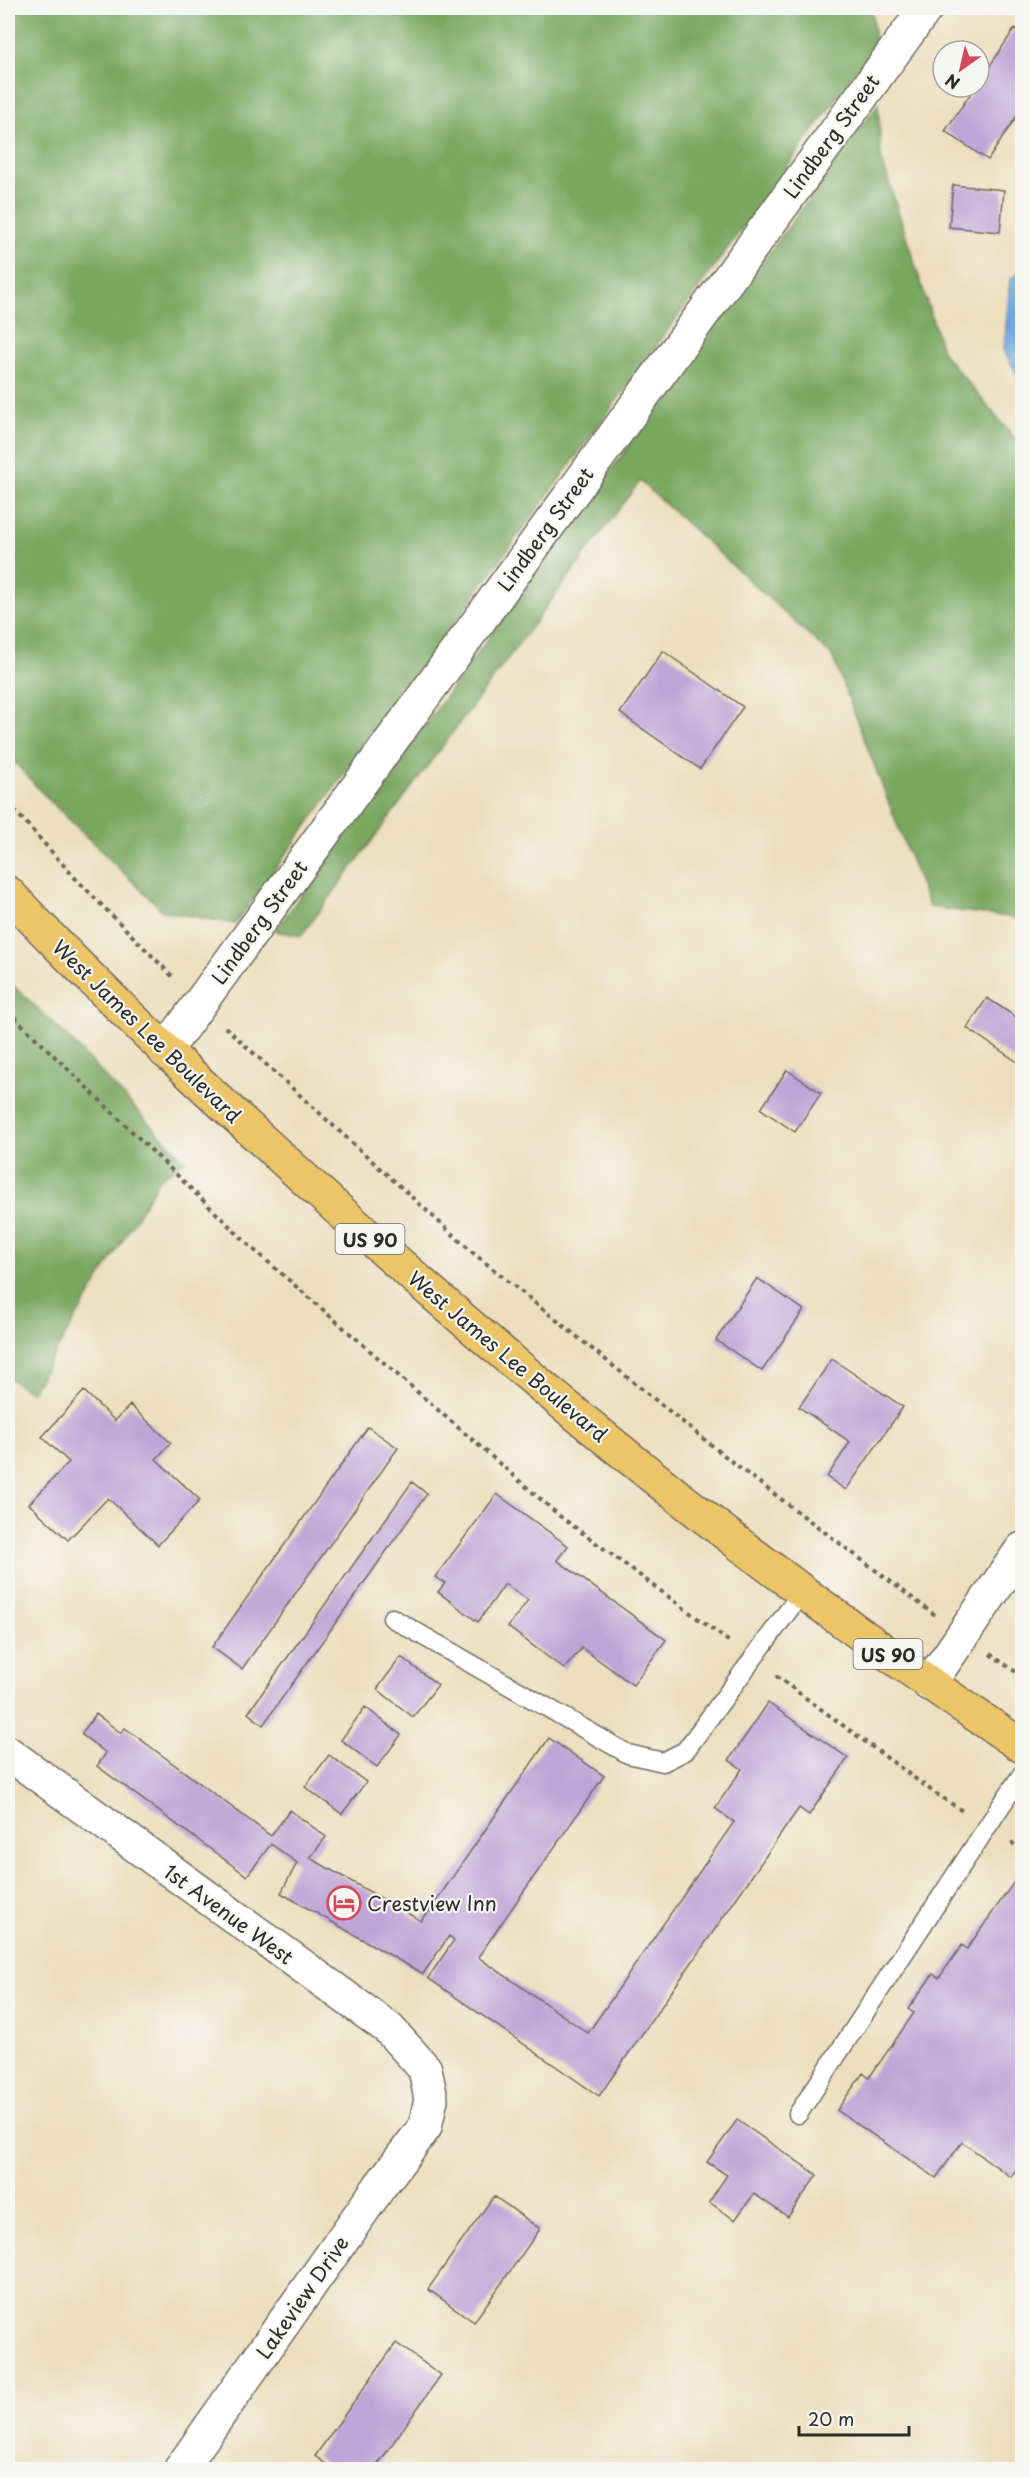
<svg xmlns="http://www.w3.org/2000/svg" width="1030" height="2477" font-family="'Playpen Sans',sans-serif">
<rect width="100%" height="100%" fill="#f6f6f2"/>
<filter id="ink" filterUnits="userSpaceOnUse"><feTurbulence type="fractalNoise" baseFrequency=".0167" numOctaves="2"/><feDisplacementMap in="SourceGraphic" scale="12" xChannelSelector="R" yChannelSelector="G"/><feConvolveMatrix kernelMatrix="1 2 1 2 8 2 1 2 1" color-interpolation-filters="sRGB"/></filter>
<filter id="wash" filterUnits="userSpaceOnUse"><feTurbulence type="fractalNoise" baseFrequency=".008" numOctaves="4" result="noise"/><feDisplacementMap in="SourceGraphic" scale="24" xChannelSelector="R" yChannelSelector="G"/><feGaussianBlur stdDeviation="1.35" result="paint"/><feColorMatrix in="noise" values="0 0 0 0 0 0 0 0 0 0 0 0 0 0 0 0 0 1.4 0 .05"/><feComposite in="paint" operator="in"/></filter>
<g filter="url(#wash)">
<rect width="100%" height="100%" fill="#eddfbd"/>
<path fill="#79a761" stroke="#526946" stroke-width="1.5" d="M 8,8 L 872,8 L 875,46 L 235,924 L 163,911 L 48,799 L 8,755 Z
M 878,104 L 881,157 L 943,353 L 1022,447 L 1022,919 L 929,907 L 832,656 L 640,481 L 301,936 L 275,931 Z
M 8,981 L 60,1029 L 185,1161 L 160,1178 L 31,1393 L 8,1377 Z"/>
<path fill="#71a8df" stroke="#4e6a85" stroke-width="1.5" d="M 1022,269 L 1022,382 L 1004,351 L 1010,280 Z"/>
<g id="blocks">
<path fill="#bfa5d7" d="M 1015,28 L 1022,33 L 1022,108 L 988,160 L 945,131 L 975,87 L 979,87 L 979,82 Z
M 953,185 L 1004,190 L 1000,232 L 949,227 Z
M 663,651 L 743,707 L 700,769 L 620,713 Z
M 987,998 L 1022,1021 L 1022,1058 L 1019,1063 L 967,1028 Z
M 787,1070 L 821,1093 L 795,1132 L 761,1109 Z
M 757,1278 L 804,1310 L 762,1371 L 716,1340 Z
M 832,1359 L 903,1407 L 846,1490 L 827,1477 L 850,1442 L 799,1407 Z
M 84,1391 L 115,1421 L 130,1405 L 171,1443 L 156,1459 L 200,1500 L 158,1545 L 108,1498 L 68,1540 L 29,1504 L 69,1462 L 42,1437 Z
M 368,1427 L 398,1448 L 242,1669 L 212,1647 Z
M 412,1482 L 427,1494 L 263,1725 L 248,1713 Z
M 497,1494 L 568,1546 L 557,1560 L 666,1640 L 633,1685 L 582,1648 L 564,1669 L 508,1627 L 528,1600 L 505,1584 L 478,1622 L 438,1592 L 445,1583 L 435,1577 Z
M 401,1657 L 438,1685 L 413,1717 L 377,1689 Z
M 768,1703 L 848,1758 L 809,1815 L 799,1808 L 599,2096 L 428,1978 L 454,1940 L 449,1936 L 423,1974 L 281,1893 L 297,1863 L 271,1844 L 247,1876 L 243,1873 L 97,1766 L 106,1753 L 81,1734 L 96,1714 L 121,1733 L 125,1728 L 271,1836 L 290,1810 L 326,1837 L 310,1858 L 421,1921 L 426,1913 L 427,1914 L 549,1738 L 604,1776 L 478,1957 L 588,2033 L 734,1822 L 715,1808 L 742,1769 L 729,1760 Z
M 365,1707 L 401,1735 L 377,1767 L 341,1740 Z
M 329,1755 L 366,1782 L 342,1814 L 305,1787 Z
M 1014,1882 L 1022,1888 L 1022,2160 L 1011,2177 L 962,2142 L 936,2178 L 837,2110 L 863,2073 L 869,2078 L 914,2013 L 908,2009 L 933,1974 L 939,1978 L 962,1945 L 967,1949 Z
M 737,2120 L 817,2175 L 788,2217 L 754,2194 L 735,2220 L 709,2202 L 727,2175 L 707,2162 Z
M 494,2196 L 540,2229 L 474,2322 L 428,2289 Z
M 396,2343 L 441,2375 L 374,2470 L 334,2470 L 315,2456 Z"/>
</g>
</g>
<g filter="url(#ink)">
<use href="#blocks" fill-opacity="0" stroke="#6f6a5e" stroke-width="1.5"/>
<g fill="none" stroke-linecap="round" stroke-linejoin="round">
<defs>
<path id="service" d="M 392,1618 L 628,1754 L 663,1762 L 685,1751 L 802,1592
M 798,2114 L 1022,1774"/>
<path id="minor" d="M 165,1051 L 926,8
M 929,1684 L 1022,1549
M 8,1753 L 388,2028 L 425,2069 L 431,2099 L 425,2127 L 380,2186 L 180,2470"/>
<path id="primary" d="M 8,893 C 113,1005 226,1108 340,1211 C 555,1405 781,1586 1022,1746"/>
</defs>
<use href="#service" stroke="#6f6a5e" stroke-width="21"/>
<use href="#minor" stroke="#6f6a5e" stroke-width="36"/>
<use href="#primary" stroke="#6f6a5e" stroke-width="36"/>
<path stroke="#6f6a5e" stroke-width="4" stroke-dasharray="4.5 4.5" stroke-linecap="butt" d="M 8,803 L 75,878 L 174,978
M 8,1011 L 252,1248 L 561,1517 L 731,1643
M 225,1027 L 472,1252 L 741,1469 L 935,1615
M 990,1654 L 1022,1676
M 776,1676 L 932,1791 L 964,1812
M 1011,1842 L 1022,1850"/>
<use href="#service" stroke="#fff" stroke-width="18"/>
<use href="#minor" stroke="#fff" stroke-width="33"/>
<use href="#primary" stroke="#edc569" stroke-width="33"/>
</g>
</g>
<defs>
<symbol id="hotel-ring" viewBox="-11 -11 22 22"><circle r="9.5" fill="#f6f6f2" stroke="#d1495b" stroke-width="1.5"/><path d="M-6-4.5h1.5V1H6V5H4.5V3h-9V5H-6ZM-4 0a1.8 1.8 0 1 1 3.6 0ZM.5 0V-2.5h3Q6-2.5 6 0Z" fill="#d1495b"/></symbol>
</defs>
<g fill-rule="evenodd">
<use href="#hotel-ring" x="325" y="1884" width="38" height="38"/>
</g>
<g text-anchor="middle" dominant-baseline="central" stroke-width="4.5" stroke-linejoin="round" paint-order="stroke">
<g fill="#f6f6f2" stroke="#686867" stroke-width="1.5">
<rect x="335.5" y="1224" width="69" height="30" rx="4.5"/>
<rect x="853.5" y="1639" width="69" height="30" rx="4.5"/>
</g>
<g font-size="18" font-weight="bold" fill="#2b2b2b">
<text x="370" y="1239">US 90</text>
<text x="888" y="1654">US 90</text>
</g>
<g font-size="20" fill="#2b2b2b" stroke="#f6f6f2">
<text transform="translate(831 136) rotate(-54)">Lindberg Street</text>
<text transform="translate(545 529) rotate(-54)">Lindberg Street</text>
<text transform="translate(259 922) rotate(-54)">Lindberg Street</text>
<text transform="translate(147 1031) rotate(44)">West James Lee Boulevard</text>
<text transform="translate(508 1356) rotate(40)">West James Lee Boulevard</text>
<text transform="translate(229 1914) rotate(36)">1st Avenue West</text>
<text transform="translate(302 2297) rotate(-55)">Lakeview Drive</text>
</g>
<g font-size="20" fill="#2b2b2b" stroke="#f6f6f2" text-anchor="start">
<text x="367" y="1903">Crestview Inn</text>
</g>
</g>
<rect width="1030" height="2477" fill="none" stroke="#f6f6f2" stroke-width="30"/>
<g transform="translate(961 69) rotate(214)"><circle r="28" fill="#f6f6f2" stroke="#a5a5a2" stroke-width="1.5"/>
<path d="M0-4.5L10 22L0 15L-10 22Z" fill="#d1495b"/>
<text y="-9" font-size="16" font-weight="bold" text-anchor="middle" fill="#2b2b2b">N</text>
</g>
<path d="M799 2426v9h110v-9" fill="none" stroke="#2b2b2b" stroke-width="3"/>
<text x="808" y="2426" font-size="18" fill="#2b2b2b" stroke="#f6f6f2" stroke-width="4.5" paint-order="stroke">20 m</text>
</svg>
